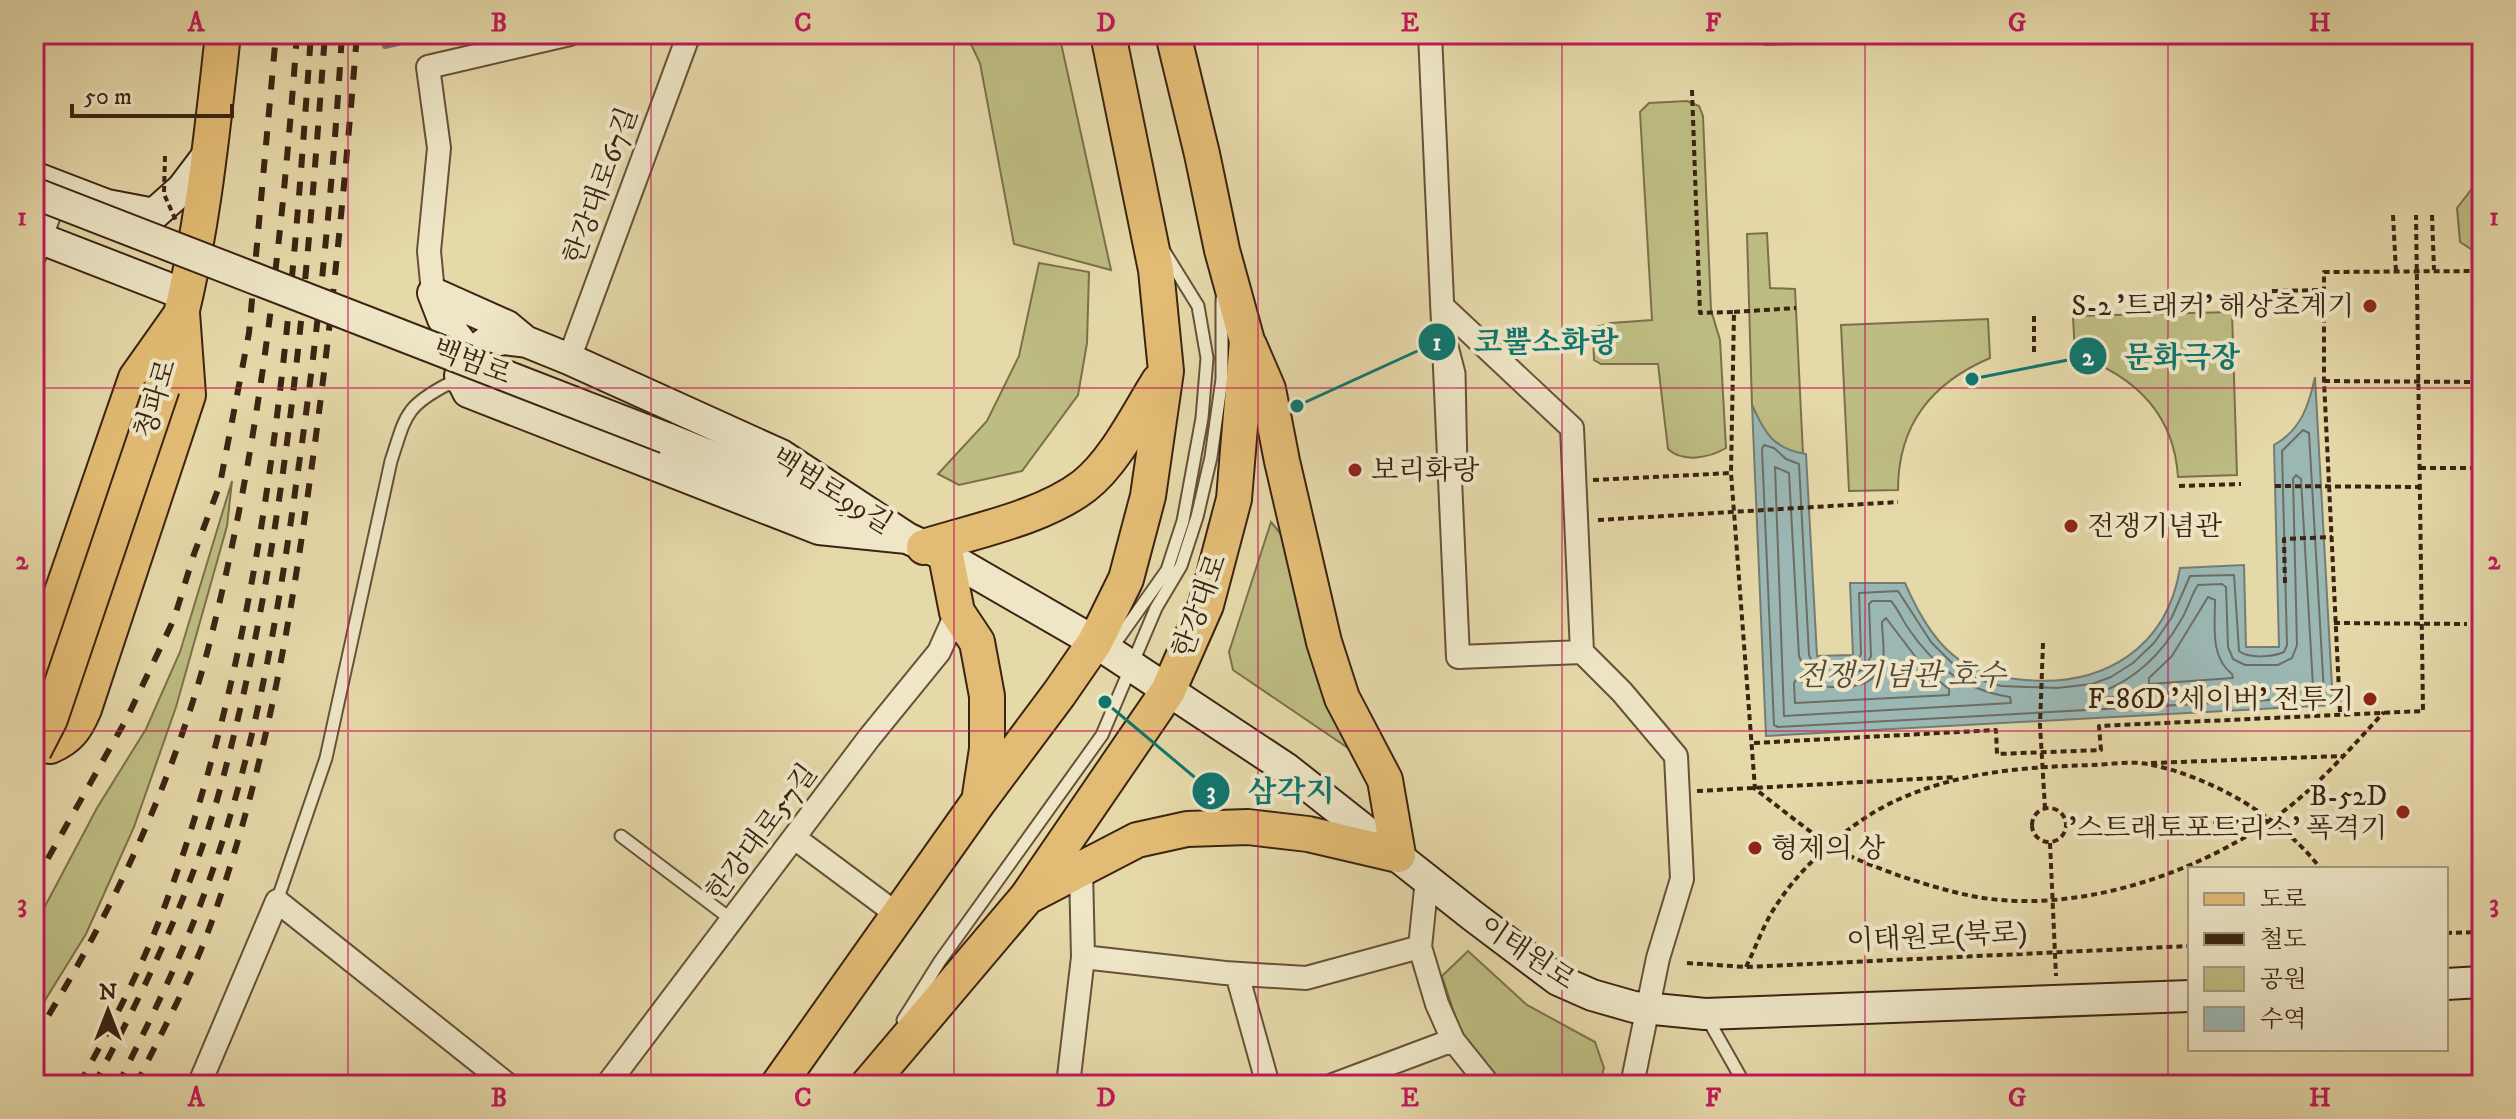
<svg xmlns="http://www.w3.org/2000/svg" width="2516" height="1119" font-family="'IM FELL DW Pica','Noto Serif KR',serif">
<rect width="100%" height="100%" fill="#e5d8a9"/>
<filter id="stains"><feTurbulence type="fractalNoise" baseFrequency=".0025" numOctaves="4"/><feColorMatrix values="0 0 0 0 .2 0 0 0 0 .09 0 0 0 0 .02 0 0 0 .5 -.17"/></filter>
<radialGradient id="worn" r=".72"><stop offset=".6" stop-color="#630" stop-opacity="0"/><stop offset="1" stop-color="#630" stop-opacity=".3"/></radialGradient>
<path fill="#bdbc82" stroke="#7c704a" stroke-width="2" d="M 966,34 L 1059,34 L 1111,270 L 1014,244 L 980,63 Z
M 1761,34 L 1913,34 L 1905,40 L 1765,45 Z
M 1687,101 L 1699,106 L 1703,116 L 1711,310 L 1720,340 L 1726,448 C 1709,458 1683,463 1668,449 L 1658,364 L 1601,364 L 1594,360 L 1593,334 L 1596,327 L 1611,323 L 1652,320 L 1640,112 L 1649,103 Z
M 2482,176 L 2482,251 L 2474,251 L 2460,242 L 2457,208 Z
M 1767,233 L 1770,288 L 1795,289 L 1803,454 L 1789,452 L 1765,434 L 1752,405 L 1747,234 Z
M 1039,263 L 1089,272 L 1087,343 L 1078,395 L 1022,471 L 959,485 L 938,474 L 987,421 L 1019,356 Z
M 2232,312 L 2237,475 L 2178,477 C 2174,413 2133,375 2075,355 L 2073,316 Z
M 1988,319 L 1990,358 C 1932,383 1898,424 1898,490 L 1849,491 L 1841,325 Z
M 232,481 L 227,526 L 176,707 L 134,827 L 86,934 L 34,1018 L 34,927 L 97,808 L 146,729 L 180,652 Z
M 1271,522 L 1285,539 L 1351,750 L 1233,670 L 1229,652 Z
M 1468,951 L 1527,1005 L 1595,1042 L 1604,1068 L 1599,1085 L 1502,1085 L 1461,1034 L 1442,976 Z"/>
<path fill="#9bb7b4" stroke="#757c73" stroke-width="2" d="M 2315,377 L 2333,705 L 1766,736 L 1752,405 C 1765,434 1774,449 1806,454 L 1817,656 L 1853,655 L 1850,583 L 1905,583 C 1917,611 1935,644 1961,661 C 1981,674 2003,678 2025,680 C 2104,687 2167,648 2180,568 L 2244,565 L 2246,647 L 2279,647 L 2274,445 C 2301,430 2309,405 2315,377 Z"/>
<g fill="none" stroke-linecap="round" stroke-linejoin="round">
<path stroke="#6c6e63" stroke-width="2" d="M 2303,430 L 2309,433 L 2324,693 L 2322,697 L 1778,727 L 1774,725 L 1762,449 L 1764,445 L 1774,448 L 1786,459 L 1799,464 L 1809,655 L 1812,662 L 1819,664 L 1857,662 L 1861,654 L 1859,593 L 1898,591 L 1931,642 L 1958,669 L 1977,679 L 2001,686 L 2057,688 L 2092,684 L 2111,677 L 2133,663 L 2154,643 L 2172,617 L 2190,576 L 2234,575 L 2239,651 C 2249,659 2273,657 2284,652 L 2287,645 L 2282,451 Z
M 1775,467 L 1789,473 L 1799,656 L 1804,668 C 1818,678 1849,677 1864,669 L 1871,656 L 1869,604 L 1872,601 L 1891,601 C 1898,609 1902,619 1908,628 C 1934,666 1964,690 2010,697 L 2011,703 L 1784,716 Z
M 2296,475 L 2301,479 L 2313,686 L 2100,698 L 2101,692 C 2136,679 2163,652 2181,620 C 2188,609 2191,595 2198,585 L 2222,584 L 2226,587 L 2228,647 L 2233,659 L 2245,665 L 2278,665 L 2292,658 L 2297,645 L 2293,479 Z
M 2208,597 L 2215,600 C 2215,626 2210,657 2232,674 L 2233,678 L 2149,684 L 2149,678 L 2172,656 Z
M 1886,618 L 1927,672 L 1949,689 L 1949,695 L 1795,703 L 1794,683 L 1796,680 C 1821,688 1876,697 1883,660 C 1885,648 1882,634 1882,622 Z"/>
<path stroke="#757c73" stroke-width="6" d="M 385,46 L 435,34"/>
<defs>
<path id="service" d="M 1452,346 L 1459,373 L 1461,470
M 1111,649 L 1167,570 L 1183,521 L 1202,418 L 1207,358 L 1198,306 L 1164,251
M 621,836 L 732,920
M 277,901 L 326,758 L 391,461 C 406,416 404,407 448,384 L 462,389
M 1706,1016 L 1745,1085
M 903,1020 L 940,961 L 1102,735 L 1156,608 L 1181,566 L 1197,517 L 1211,457 L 1222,379 L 1222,299"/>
<path id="minor" d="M 1430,34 L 1458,657 L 1582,652 L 1572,428 L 1442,306
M 34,257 L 59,187
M 433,293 L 429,251 L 439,148 L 428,67 L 570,34
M 569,359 L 689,34
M 1582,652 L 1622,692 L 1676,756 L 1682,879 L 1658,958 L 1632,1085
M 796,839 L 898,915
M 1427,879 L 1420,947 L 1437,1004 L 1453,1040 L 1489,1085
M 1083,957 L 1225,973 L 1306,978 L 1420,947
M 1237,974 L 1268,1085
M 199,1085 L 277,901 L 508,1085
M 607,1085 L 869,738 L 939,652 L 957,612
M 1068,1085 L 1083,957 L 1081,870
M 1333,1085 L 1453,1040"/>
<path id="secondary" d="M 34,177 L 107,205 L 154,214 L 182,189 L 210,152
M 34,236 L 186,295
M 433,293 L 507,326 L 525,341
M 433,293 L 443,319 L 469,353
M 666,438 L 829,504
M 907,538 L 819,529 L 468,392 L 460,376 L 463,360 L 485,343 L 504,339 L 527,342 L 569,359 L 781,455 L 907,538 L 946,556 L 1095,642 L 1287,769 L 1473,916 L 1558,980 L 1592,995 L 1634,1007 L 1705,1014 L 2190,996
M 2446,984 L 2482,982"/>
<path id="primary" d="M 176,334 C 202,236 212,134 223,34
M 924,547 C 974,531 1042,518 1084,486 C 1115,462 1138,414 1159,381
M 946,556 L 957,612 L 977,642 L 987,696 L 987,749 L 980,795
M 34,673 L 136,378 L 182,313
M 34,740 L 50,746 C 69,738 76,728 84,709 L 188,395 L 182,313
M 1031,895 L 1137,840 L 1187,829 L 1248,827 L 1308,834 L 1398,855 L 1385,780 L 1342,698 L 1324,642 L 1282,461 L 1268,389 L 1249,345
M 778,1085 L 979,801 L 1059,694 L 1095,642 L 1126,579 L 1148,496 L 1166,371 L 1156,270 L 1108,34
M 868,1085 L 1027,897 L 1168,691 L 1206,605 L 1234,499 L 1247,341 L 1222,250 L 1202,154 L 1173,34"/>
</defs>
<use href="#service" stroke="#665138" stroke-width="15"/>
<use href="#minor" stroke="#665138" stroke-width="26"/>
<use href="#secondary" stroke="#3c2412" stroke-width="34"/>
<use href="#primary" stroke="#3c2412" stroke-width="38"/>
<path stroke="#3c2412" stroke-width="4" stroke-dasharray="6 4" stroke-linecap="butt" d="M 1692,90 L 1700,313 L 1734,312 L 1731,473 L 1755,789 C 1779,807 1803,827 1828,844 C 1849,858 1877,867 1900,876 C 1925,884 1950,892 1977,897 C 2074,914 2191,876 2270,821 C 2314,791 2349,750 2384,712
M 2393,215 L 2396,272
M 2432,215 L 2434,270
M 2272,291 L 2324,290
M 1734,312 L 1796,308
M 2034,316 L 2034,352
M 2324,381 L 2482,382
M 2420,468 L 2482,468
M 1593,480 L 1731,473
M 2179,486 L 2241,484
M 2275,486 L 2420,487
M 1598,520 L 1898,502
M 2285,583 L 2284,539 L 2332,537
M 2334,623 L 2467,624
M 2043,643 L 2040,725 L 2045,808
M 2340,712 L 2324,381 L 2324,272 L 2482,271
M 1754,743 L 1996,730 L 1997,754 L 2101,750 L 2099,726 L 2423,711 L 2416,215
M 2151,763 L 2342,756
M 1697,791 L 1955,777
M2032 825a17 17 0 1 1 34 0a17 17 0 1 1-34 0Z
M 2213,822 L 2268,821
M 2050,843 L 2056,976
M 2446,933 L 2482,932
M 1687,963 L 1746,967 L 2190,946
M 1746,967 C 1755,949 1762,929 1772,912 C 1796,872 1836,835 1876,811 C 1942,773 2019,767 2093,765 C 2111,764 2131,761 2148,764 C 2212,777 2281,817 2321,869"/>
<use href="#service" stroke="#eee6c7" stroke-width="11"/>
<use href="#minor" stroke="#eee6c7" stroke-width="22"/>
<use href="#secondary" stroke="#eee6c7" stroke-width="30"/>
<use href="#primary" stroke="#e2bc74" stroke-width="34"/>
<path stroke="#3c2412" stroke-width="6" stroke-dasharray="14 14" stroke-linecap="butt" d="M 34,883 L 127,718 L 174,619 L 194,554 L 220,484 L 249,333 L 276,34
M 34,1039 C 109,919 172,786 208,649 C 260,448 282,240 297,34
M 79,1085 C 109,1030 139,974 161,916 C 268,635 290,331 311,34
M 94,1085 C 146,987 195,886 223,778 C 287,538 307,281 325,34
M 118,1085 C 149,1022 181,959 205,892 C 253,762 277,623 296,485 C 318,336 333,185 342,34
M 136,1085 C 163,1029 194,974 214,915 C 264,772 290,628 310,479 C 331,331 345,183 357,34"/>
<defs>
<path id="secondary-bridge" d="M 34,193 L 666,438"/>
<path id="primary-bridge" d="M 34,750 L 50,719 L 162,388"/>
</defs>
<use href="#secondary-bridge" stroke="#3c2412" stroke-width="34" stroke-linecap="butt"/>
<use href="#primary-bridge" stroke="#3c2412" stroke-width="38" stroke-linecap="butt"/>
<path stroke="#3c2412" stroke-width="4" stroke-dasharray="6 4" stroke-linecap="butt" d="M 165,156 L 164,194 L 177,223"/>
<use href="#secondary-bridge" stroke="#eee6c7" stroke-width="30"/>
<use href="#primary-bridge" stroke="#e2bc74" stroke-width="34"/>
</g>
<path fill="none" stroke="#c2185b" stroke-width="2" stroke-opacity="0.55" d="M 348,34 L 348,1085M 651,34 L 651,1085M 954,34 L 954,1085M 1258,34 L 1258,1085M 1562,34 L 1562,1085M 1865,34 L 1865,1085M 2168,34 L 2168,1085M 34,388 L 2482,388M 34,731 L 2482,731"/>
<g fill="#8f2418" stroke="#eee6c7" stroke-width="3">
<circle cx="2370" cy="306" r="8"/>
<circle cx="1355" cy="470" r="8"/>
<circle cx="2071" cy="526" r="8"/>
<circle cx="2370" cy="699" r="8"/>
<circle cx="2403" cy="812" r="8"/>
<circle cx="1755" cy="848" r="8"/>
</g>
<g text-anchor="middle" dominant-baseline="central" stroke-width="8" stroke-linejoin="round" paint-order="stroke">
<g font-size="28" fill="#3c2412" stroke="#eee6c7">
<text transform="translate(601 186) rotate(-70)">한강대로67길</text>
<text transform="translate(472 362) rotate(21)">백범로</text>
<text transform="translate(156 399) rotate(-73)">청파로</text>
<text transform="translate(832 491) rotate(32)">백범로99길</text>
<text transform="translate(1200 606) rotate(-70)">한강대로</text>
<text transform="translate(762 833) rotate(-53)">한강대로57길</text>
<text transform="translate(1937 937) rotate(-3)">이태원로(북로)</text>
<text transform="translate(1527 953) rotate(34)">이태원로</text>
</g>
<g font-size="28" fill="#3c2412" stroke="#eee6c7" text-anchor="end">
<text x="2354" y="306">S-2 '트래커' 해상초계기</text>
<text x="1371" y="470" text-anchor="start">보리화랑</text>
<text x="2087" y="526" text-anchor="start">전쟁기념관</text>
<text x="2354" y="699">F-86D '세이버' 전투기</text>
<text x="2387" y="796">B-52D<tspan x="2387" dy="32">'스트래토포트리스' 폭격기</tspan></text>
<text x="1771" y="848" text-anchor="start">형제의 상</text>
</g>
<g font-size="30" font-style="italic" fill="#54493a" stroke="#eee6c7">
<text x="1901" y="676">전쟁기념관 호수</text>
</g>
</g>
<path fill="none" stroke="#0f766e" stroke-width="3" d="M1297 406L1437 342M1972 379L2088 356M1105 702L1211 791"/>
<g fill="#0f766e" stroke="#eee6c7" stroke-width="3">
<circle cx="1297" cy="406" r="8"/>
<circle cx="1972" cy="379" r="8"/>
<circle cx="1105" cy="702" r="8"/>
<circle cx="1437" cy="342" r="20"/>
<circle cx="2088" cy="356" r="20"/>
<circle cx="1211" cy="791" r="20"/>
</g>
<g font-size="24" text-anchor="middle" font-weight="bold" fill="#fff">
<text x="1437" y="350">1</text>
<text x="2088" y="365">2</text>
<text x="1211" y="799">3</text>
</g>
<g font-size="30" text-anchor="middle" font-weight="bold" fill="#0f766e" stroke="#eee6c7" stroke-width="8" stroke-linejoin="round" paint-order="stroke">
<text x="1546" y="352">코뿔소화랑</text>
<text x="2182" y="367">문화극장</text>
<text x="1291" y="801">삼각지</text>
</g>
<rect width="2516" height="1119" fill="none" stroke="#e5d8a9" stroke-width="88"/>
<rect x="2188" y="867" width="260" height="184" fill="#eee6c7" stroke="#a7987f" stroke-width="2"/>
<rect x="2204" y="893" width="40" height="12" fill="#e2bc74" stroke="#a7987f" stroke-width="2"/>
<text x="2260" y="907" font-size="24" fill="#3c2412">도로</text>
<rect x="2204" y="933" width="40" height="12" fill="#3c2412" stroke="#a7987f" stroke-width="2"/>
<text x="2260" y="947" font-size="24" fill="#3c2412">철도</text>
<rect x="2204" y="967" width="40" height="24" fill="#bdbc82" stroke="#a7987f" stroke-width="2"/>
<text x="2260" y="987" font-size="24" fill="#3c2412">공원</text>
<rect x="2204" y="1007" width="40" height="24" fill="#9bb7b4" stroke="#a7987f" stroke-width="2"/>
<text x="2260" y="1027" font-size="24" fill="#3c2412">수역</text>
<g transform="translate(108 1011)" stroke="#eee6c7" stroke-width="6" paint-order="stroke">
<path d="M0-6L14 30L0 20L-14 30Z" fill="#3c2412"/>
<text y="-12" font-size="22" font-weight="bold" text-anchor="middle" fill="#3c2412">N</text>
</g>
<path d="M72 104v12h160v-12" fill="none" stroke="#3c2412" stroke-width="4"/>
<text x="84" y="104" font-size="24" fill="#3c2412" stroke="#eee6c7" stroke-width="6" paint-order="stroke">50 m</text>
<rect x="44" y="44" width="2428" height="1031" fill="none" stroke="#c2185b" stroke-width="3"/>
<g font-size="26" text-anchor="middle" font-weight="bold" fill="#c2185b">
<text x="196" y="31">A</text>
<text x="499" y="31">B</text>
<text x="803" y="31">C</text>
<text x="1106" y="31">D</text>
<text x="1410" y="31">E</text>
<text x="1713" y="31">F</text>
<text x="2017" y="31">G</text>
<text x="2320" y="31">H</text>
<text x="22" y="225">1</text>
<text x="2494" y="225">1</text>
<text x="22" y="569">2</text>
<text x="2494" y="569">2</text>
<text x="22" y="912">3</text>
<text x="2494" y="912">3</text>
<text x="196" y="1106">A</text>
<text x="499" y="1106">B</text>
<text x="803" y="1106">C</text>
<text x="1106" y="1106">D</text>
<text x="1410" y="1106">E</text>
<text x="1713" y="1106">F</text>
<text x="2017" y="1106">G</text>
<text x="2320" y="1106">H</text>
</g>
<rect width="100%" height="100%" filter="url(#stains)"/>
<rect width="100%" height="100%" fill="url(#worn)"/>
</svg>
